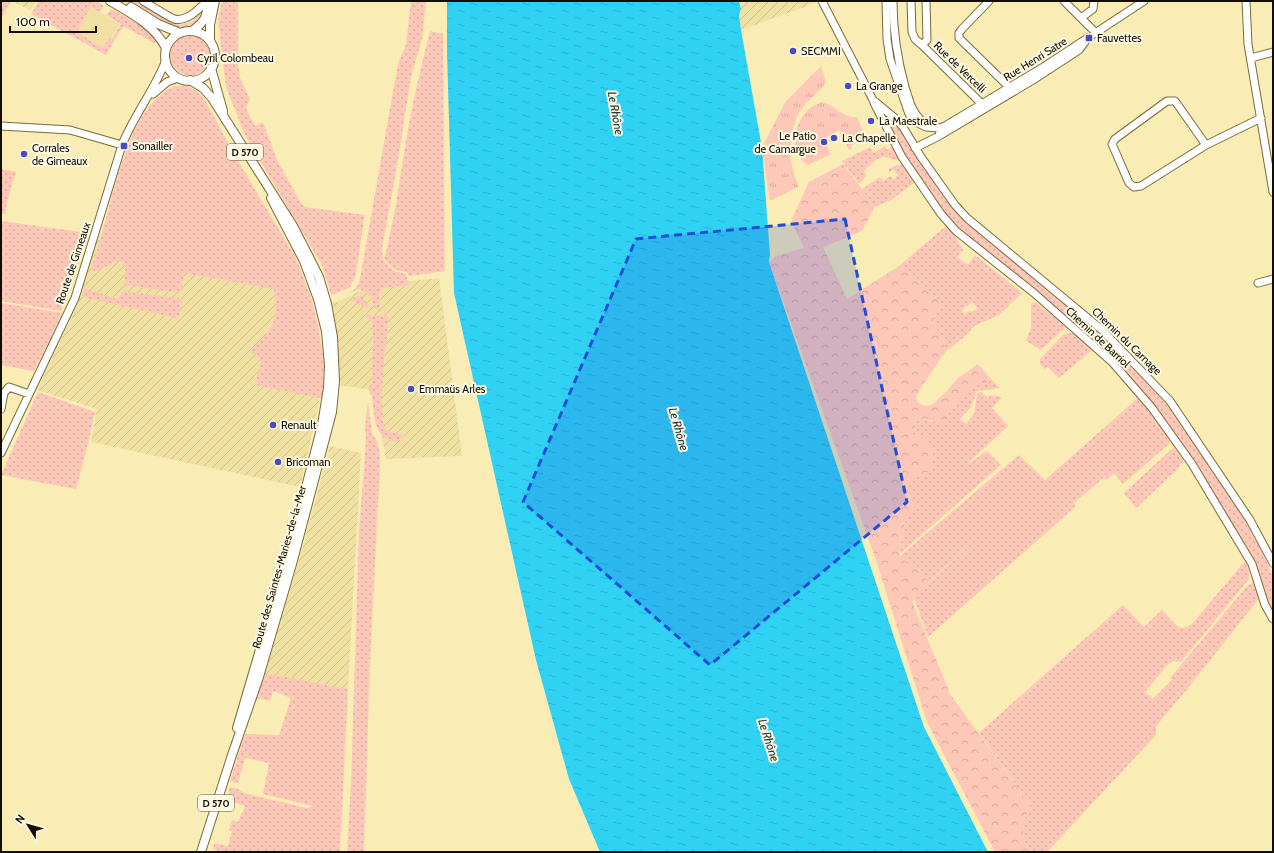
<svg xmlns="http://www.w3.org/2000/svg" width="1274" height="853" font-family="Cabin,sans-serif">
<defs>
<pattern id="industrial-furrows" width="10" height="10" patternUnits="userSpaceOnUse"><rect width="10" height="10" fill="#f0e1a3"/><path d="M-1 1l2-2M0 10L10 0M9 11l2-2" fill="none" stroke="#cdc08b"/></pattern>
<pattern id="grass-dots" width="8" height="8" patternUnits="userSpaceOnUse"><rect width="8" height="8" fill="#fec8b9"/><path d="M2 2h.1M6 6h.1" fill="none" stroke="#d9ab9d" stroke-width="1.8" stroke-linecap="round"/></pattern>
<pattern id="forest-crowns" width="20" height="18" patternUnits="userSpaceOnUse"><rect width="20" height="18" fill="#fec8b9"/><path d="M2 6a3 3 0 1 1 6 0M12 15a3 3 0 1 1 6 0" fill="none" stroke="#d9ab9d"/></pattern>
<pattern id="park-tufts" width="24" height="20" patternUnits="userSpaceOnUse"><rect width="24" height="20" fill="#fec8b9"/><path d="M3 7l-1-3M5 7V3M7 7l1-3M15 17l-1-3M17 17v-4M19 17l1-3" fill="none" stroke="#d9ab9d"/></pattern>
<pattern id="water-ripples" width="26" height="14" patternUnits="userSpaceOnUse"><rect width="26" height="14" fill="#30d2f4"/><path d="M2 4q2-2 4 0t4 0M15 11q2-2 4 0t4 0" fill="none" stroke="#2ab3cf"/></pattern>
</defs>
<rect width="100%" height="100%" fill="#f9ecb5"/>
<path fill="#f0e1a3" d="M 91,7 L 120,24 L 105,49 L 76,32 Z"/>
<path fill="url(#industrial-furrows)" d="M 11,1 L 36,1 L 30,10 Z
M 739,1 L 818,1 L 818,2 L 741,30 L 739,15 L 741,9 Z
M 97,239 L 182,256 L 306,296 L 319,403 L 300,487 L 91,442 L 97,409 L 37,390 L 78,304 Z
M 439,278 L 462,456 L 386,459 L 373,390 L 338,385 L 335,334 L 331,301 L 338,302 L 371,285 Z
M 330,446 L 361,453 L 348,689 L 265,673 L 301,553 Z"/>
<path fill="url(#grass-dots)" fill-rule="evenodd" d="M 1,1 L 11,1 L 1,19 Z
M 39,1 L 96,1 L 102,4 L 103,6 L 100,12 L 91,7 L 77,32 L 103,48 L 109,38 L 112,39 L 121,24 L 106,15 L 111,9 C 127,17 146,27 157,42 L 154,43 L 123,26 L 106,55 L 31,14 Z
M 128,1 C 150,1 161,16 179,25 L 192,22 L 204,6 L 203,15 L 195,25 L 177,28 L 169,25 Z
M 222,1 L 238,1 L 238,65 L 240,78 L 250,99 L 246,108 L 255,126 L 263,122 L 277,160 L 301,203 L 305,207 L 365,215 L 355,278 L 349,288 L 331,295 L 323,267 L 245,135 L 226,87 L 218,21 Z
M 411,1 L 426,1 L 422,39 L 411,77 L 397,166 L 382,248 L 383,260 L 394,271 L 406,274 L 409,285 L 384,288 L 379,294 L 380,310 L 376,309 L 370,296 L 360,289 L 347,294 L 354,290 L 359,284 L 396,75 L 399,61 L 406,45 Z
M 430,31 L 443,34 L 445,271 L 409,276 L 407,272 L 395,270 L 384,259 C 398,208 402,155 413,103 C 418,79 424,55 430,31 Z
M170 55a20 20 0 1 1 40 0a20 20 0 1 1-40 0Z
M 175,86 L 188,86 L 198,92 L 206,102 L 238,161 L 296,258 L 312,300 L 319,330 L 324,365 L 323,399 L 255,385 L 261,359 L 250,352 C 256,344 264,338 269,330 C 278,317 276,303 274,289 L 184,273 L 181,293 L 124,285 L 126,265 L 121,261 L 112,263 L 97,271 L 91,270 C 98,246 105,223 111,199 C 122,163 136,102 175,86 Z
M 887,117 L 894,120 L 900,129 L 921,164 L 958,214 L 1089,323 L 1118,349 L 1148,381 L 1183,424 L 1253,531 L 1273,576 L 1273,615 L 1238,536 L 1134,383 L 949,221 L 906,160 L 885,119 Z
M 885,146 L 887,150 L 892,147 L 898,158 L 897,160 C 892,161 890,157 885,157 C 877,156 869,166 864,171 L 867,175 L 859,184 L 842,161 L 870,147 L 874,153 Z
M 899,164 L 902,165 L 914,183 L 891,200 L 875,207 L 863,192 L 863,188 L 880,177 L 883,181 L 890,176 L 894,179 L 898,175 L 893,169 L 889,173 L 889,169 Z
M 1,169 L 16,172 L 8,198 L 5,214 L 1,214 Z
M 1,221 L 88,233 L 76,273 L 61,311 L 1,301 Z
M 946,226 L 954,234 L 963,250 L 957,257 L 968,265 L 975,255 L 1022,293 L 999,315 L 974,326 L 963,338 L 946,351 L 944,341 L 933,324 L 940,302 L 899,266 ZM 973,302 L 977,309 L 971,312 L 970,311 L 964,314 L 962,310 Z
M 84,288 L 117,299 L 124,291 L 182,299 L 179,316 L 176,318 L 83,297 L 82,294 Z
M 360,295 L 362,295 L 368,306 L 367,308 L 350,300 Z
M 1035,302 L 1063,324 L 1065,328 L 1041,350 L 1026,341 L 1031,328 L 1031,304 Z
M 1,303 L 62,313 L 48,344 L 34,371 L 1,365 Z
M 363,313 L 370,315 L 389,316 C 385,353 379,392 384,428 C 393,434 396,432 404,436 L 404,439 C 390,446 378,436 375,421 C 373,414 374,406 372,399 C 372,396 370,393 368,390 L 372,380 L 372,359 L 374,344 L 372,322 Z
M 1075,332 L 1092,348 L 1092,350 L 1059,378 L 1048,367 L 1045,369 L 1040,364 L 1040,359 L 1064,334 Z
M 991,379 L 1000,388 L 977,391 L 971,407 L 960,419 L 966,424 L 974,414 L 977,395 L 980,392 L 983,393 L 986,396 C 992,396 997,394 1002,398 L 992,408 L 1008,426 L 966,465 L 987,451 L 1001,465 L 901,553 L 899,550 L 906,518 L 914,506 L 909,493 L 908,485 L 916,478 L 928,472 L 911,434 L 914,423 L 922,418 L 932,422 L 946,415 L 959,397 L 969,387 L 978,383 L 986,383 Z
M 38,392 L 95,412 L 88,444 L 76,489 L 1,475 Z
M 1139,397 L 1162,427 L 1170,440 L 1169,444 L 1123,484 L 1114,473 L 1107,480 L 1103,478 L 1074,503 L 1075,507 L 928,637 L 913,596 L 980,537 L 928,582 L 922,572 L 911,565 L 900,556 L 1019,455 L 1045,480 Z
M 368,402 L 372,434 L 377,441 L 380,453 L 380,464 L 370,662 L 364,852 L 347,852 L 351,783 L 359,532 L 366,440 L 365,426 Z
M 1174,447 L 1183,460 L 1177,470 L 1136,508 L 1124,493 Z
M 1245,561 L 1249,570 L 1249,579 L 1181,662 L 1173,661 L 1168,664 L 1145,692 L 1153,699 L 1172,680 L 1170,678 L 1248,585 L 1253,583 L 1256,585 L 1260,597 L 1188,688 L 1156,726 L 1156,735 L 1047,852 L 1029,852 C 1019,834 1024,823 1030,805 L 979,733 L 1123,605 L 1144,627 L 1162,610 L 1178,627 L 1185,628 L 1192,624 Z
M 265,673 L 348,689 L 340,852 L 222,852 L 213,849 L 214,843 L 228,846 L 232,831 L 229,830 L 232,820 L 238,822 L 245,806 L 229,801 L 229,787 L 236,788 L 244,793 L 307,808 L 313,806 L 263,794 L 269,763 L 245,758 L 238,783 L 230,781 L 245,734 L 279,735 L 291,698 L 273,691 L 270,701 L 257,698 Z"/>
<path fill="url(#forest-crowns)" d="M 843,164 L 875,206 L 862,231 L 823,247 L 847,299 L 899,266 L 940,302 L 933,324 C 941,332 944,340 946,351 L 920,389 L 916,398 L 918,403 L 925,406 L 932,405 L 947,391 L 957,379 L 978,364 L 991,379 L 986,383 L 977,383 L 959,397 L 946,415 L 944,424 L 922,418 L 914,423 L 911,434 L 928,438 L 934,457 L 928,472 L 916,478 L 908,485 L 910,497 L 917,505 L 914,506 L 906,518 L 899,550 L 900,556 L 911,565 L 922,572 L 928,582 L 913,596 L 913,603 L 950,694 L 1030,805 C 1024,823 1019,834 1029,852 L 995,852 L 927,722 L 876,560 L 769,262 L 776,256 L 804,248 L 791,221 L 809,182 Z"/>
<path fill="url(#park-tufts)" d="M 821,66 L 826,82 C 820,93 810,98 803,107 C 792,121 789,143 791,160 C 792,169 796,178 798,187 L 770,201 L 762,148 L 785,102 Z
M 822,102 C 836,105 841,118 857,117 L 866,138 L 852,145 L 851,149 L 849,150 L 840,130 L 823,139 L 831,154 L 808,165 C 805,163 800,160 799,156 C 791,141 797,118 811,107 C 814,105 818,104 822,102 Z"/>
<path fill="#fec8b9" d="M 804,120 C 815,120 819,126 823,134 L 820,143 L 814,150 L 807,150 C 799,139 794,131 804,120 Z"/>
<path fill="url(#water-ripples)" d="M 447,1 L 739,1 L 741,9 L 739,15 L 741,30 L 762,148 L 770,255 L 769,262 L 924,727 L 988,852 L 600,852 L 569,779 L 536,660 L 454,293 L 447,52 Z"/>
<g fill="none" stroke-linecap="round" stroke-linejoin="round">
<defs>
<path id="minor" d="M 143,1 C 150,5 169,17 174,19 C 187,22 199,9 207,1
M 822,1 L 873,100 L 896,119 L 903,127 L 921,157 L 955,205 L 967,218 L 1102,330 L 1170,401 L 1250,520 L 1273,563
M 886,1 L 887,39 L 890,59 L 909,114 L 916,122 L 926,127 L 940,128 L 945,126 L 1045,66 L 1144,1
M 893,1 C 893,31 897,58 905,87 C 909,99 911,111 921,120
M 911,1 L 912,32 L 915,39 L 922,45 L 927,40 L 926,1
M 989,1 L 962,29 L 959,33 L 959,38 L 1010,88
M 1064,1 L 1096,33
M 1246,1 L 1248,44 L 1273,192
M 1081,18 L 1093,9 L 1094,1
M 922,45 L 982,104
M 1251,58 L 1273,52
M 153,94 L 167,82 L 178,78
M 874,103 L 902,157 L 941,214 L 956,231 L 1034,293 L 1095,347 L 1113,363 L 1152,408 L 1192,464 L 1252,564 L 1265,605 L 1273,619
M 1,126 L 70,130 L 122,145
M 939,136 L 1033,80 L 1079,50 L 1085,42
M 1206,145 L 1175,101 L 1167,101 L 1115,139 L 1112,144 L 1129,183 L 1134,187 L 1141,186 L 1206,145 L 1261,118
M 915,148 L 939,136 L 940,131
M 1258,283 L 1273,279
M 1,409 L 4,393 L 9,387 L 29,394
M 1,453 L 75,298 L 122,145 C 134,115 154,91 166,60"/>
<path id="major" d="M 110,1 C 131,13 155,26 166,48
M 131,7 L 158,24 L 180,33
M 192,31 C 206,21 206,17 209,1
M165 56a25 25 0 1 1 50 0a25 25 0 1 1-50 0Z
M 210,41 L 210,25 L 215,1
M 211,68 L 223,111
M 190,80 L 203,88 L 212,98 L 293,226 L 309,257 L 319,277 L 327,304 L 333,337 L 335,381 L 332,412 L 292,564 L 258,680 L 232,755 L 201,852
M 237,728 L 295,530 L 322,425 L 328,388 L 329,366 L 326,331 L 318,299 L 304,261 L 271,198"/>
</defs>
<use href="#minor" stroke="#786c3a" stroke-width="9"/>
<use href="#major" stroke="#786c3a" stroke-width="10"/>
<use href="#minor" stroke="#fff" stroke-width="7"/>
<use href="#major" stroke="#fff" stroke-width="8"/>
</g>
<path fill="#1d4ed8" fill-opacity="0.2" stroke="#1d4ed8" stroke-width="3" stroke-dasharray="8 5" stroke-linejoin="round" d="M 845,219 L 907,502 L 710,665 L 523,502 L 636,239 Z"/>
<g fill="#484bc1" stroke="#fdf9e3" stroke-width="1.5">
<rect x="1085" y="34" width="8" height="8" rx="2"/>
<circle cx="793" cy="51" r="4"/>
<circle cx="189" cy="58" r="4"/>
<circle cx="848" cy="86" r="4"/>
<circle cx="871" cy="121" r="4"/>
<circle cx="834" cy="138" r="4"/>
<circle cx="824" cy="142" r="4"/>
<rect x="120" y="142" width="8" height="8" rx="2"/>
<circle cx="24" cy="154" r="4"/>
<circle cx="411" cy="389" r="4"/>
<circle cx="273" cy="425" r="4"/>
<circle cx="278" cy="462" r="4"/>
</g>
<g text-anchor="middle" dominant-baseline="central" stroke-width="4" stroke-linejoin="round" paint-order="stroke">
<g fill="#fdf9e3" stroke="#585444" stroke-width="1">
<rect x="227" y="144" width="36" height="16" rx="3"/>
<rect x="198" y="795" width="36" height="16" rx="3"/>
</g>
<g font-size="10" font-weight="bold" fill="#110d00">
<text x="245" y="152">D 570</text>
<text x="216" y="803">D 570</text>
</g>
<g font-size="11" fill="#110d00" stroke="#fdf9e3" text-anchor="start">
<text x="1097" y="38">Fauvettes</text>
<text x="801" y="51">SECMMI</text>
<text x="197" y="58">Cyril Colombeau</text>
<text x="856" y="86">La Grange</text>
<text x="879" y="121">La Maestrale</text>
<text x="816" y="136" text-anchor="end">Le Patio<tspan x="816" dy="13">de Camargue</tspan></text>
<text x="842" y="138">La Chapelle</text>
<text x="132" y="146">Sonailler</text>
<text x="32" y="148">Corrales<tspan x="32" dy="13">de Gimeaux</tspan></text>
<text x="419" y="389">Emmaüs Arles</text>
<text x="281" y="425">Renault</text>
<text x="286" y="462">Bricoman</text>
</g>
<g font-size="11" fill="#110d00" stroke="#fdf9e3">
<text transform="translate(1035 59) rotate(-32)">Rue Henri Satre</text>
<text transform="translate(960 67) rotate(44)">Rue de Vercelli</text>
<text transform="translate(73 263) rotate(-71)">Route de Gimeaux</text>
<text transform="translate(1098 337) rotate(43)">Chemin de Barriol</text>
<text transform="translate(1127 341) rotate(44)">Chemin du Carnage</text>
<text transform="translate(279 567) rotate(-74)">Route des Saintes-Maries-de-la-Mer</text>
</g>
<g font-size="12" font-style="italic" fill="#223b41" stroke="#fdf9e3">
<text transform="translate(616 113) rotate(80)">Le Rhône</text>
<text transform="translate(679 429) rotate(74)">Le Rhône</text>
<text transform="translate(769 740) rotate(72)">Le Rhône</text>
</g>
</g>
<rect width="1274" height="853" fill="none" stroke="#110d00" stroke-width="4"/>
<g transform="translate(28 825) rotate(307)" stroke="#fdf9e3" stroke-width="3" paint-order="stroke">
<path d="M0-3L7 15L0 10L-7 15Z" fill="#110d00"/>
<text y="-6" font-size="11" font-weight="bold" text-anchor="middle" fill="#110d00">N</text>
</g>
<path d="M10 26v6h86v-6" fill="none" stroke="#110d00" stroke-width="2"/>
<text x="16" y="26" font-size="12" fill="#110d00" stroke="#fdf9e3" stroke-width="3" paint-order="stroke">100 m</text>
</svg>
